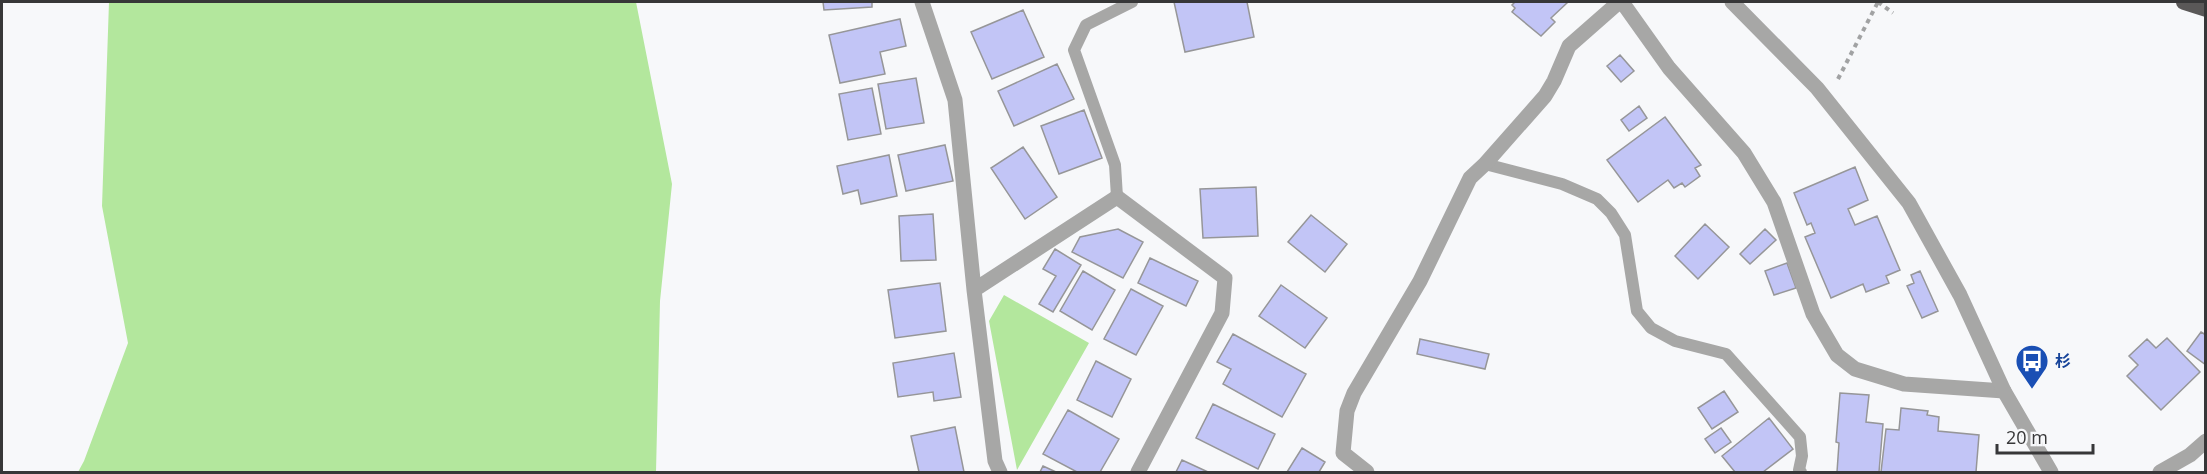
<svg xmlns="http://www.w3.org/2000/svg" width="2207" height="474" font-family="'Open Sans','Noto Sans JP',sans-serif">
<style>
.green{fill:#b3e79d}
.building{fill:#c2c5f6;stroke:#969698;stroke-width:1.5}
.lines{fill:none;stroke-linecap:round;stroke-linejoin:round}
.path{stroke:#a1a2a3;stroke-width:4;stroke-dasharray:4.5 4.5;stroke-linecap:butt}
.service{stroke:#a7a7a6;stroke-width:12}
.minor{stroke:#a7a7a6;stroke-width:15}
.tertiary{stroke:#a7a7a6;stroke-width:15}
.trunk{stroke:#5a5858;stroke-width:16}
.labels{text-anchor:middle;stroke-width:5;stroke-linejoin:round;paint-order:stroke}
.transit-label{font-size:16px;font-weight:bold;fill:#164399;stroke:#f7f8fa;text-anchor:start}
</style>
<rect width="100%" height="100%" fill="#f7f8fa"/>
<path class="green" d="M109,2H636L672,184L660,301L656,472H78L84,461L128,343L102,206Z
M1004,295L1089,343L1017,470L989,321Z"/>
<path class="building" d="M823,2H872V7L824,10Z
M1174,2H1247L1254,37L1185,52Z
M1515,2H1568L1551,18L1555,22L1541,36L1512,12L1515,8L1512,5Z
M1023,10L1044,57L992,79L971,32Z
M900,19L906,46L880,52L885,74L840,83L829,35Z
M1620,55L1634,71L1621,82L1607,66Z
M1057,64L1074,99L1014,126L998,91Z
M916,78L924,123L886,129L878,84Z
M872,88L881,134L848,140L839,94Z
M1639,106L1647,118L1629,131L1621,120Z
M1084,110L1102,158L1059,174L1041,126Z
M1665,117L1701,165L1695,168L1700,176L1685,187L1682,183L1674,188L1668,180L1638,202L1607,160Z
M945,145L953,181L906,191L898,155Z
M1023,147L1057,197L1025,219L991,168Z
M889,155L897,196L861,204L858,190L843,194L837,166Z
M1855,167L1868,200L1848,209L1855,225L1877,216L1900,270L1886,276L1889,283L1866,292L1863,284L1831,298L1805,237L1815,233L1811,223L1807,225L1794,193Z
M1256,187L1258,236L1203,238L1200,189Z
M933,214L936,260L901,261L899,216Z
M1311,215L1347,244L1325,272L1288,242Z
M1705,224L1729,247L1698,279L1675,256Z
M1118,229L1143,242L1123,278L1072,252L1080,237Z
M1765,229L1776,240L1750,264L1740,254Z
M1055,249L1081,265L1053,312L1039,304L1056,276L1043,269Z
M1150,258L1198,281L1186,306L1138,283Z
M1787,263L1796,288L1774,295L1765,271Z
M1083,271L1115,290L1092,330L1060,311Z
M1920,271L1938,311L1922,318L1907,286L1914,283L1911,275Z
M940,283L946,331L895,338L888,290Z
M1281,285L1327,318L1305,348L1259,316Z
M1131,289L1163,306L1136,355L1104,339Z
M2201,332L2206,335V365L2187,351Z
M1233,334L1306,374L1282,417L1223,384L1231,369L1217,362Z
M2167,338L2200,372L2161,410L2127,376L2138,365L2129,356L2147,339L2156,348Z
M1420,339L1489,354L1485,369L1417,354Z
M954,353L961,397L934,401L933,392L898,397L893,363Z
M1096,361L1131,379L1112,417L1077,400Z
M1724,391L1738,412L1712,429L1698,408Z
M1840,393L1869,395L1866,422L1883,424L1879,472H1837L1839,443L1836,442Z
M1213,404L1275,434L1258,469L1196,438Z
M1901,408L1928,411L1927,415L1939,417L1938,431L1979,435L1976,472H1881L1886,429L1899,430Z
M1068,410L1119,439L1100,472H1077L1043,454Z
M1769,418L1793,449L1763,472H1735L1722,456Z
M955,427L964,472H919L911,436Z
M1721,428L1731,442L1715,453L1705,439Z
M1302,448L1325,462L1319,472H1287Z
M1182,460L1208,472H1176Z
M1043,466L1056,472H1040Z"/>
<g class="lines">
<path class="path" d="M1878,2L1893,13
M1838,79L1878,2"/>
<path class="service" d="M1485,164L1562,184L1597,199L1611,213L1625,235L1637,311L1651,328L1675,341L1726,354L1800,437L1802,456L1799,470L1801,472
M1117,197L1115,165L1074,50L1086,25L1132,2"/>
<path class="minor" d="M922,2L955,100L974,290
M1622,2L1669,68L1744,153L1774,202L1813,314L1837,355L1855,369L1904,384L2004,391
M1000,472L995,461L974,290L1117,197L1225,278L1222,313L1138,472
M1367,472L1343,453L1347,411L1354,393L1420,281L1470,178L1485,164L1545,96L1554,81L1569,46L1619,2
M2160,472L2190,455L2206,441"/>
<path class="tertiary" d="M1732,2L1817,88L1909,203L1960,295L2004,391L2051,472"/>
<path class="trunk" d="M2184,2L2206,9"/>
</g>
<defs>
<g id="bus-pin" transform="scale(1.725)"><path d="M0 17L-7.5 6A9.5 9.5 0 1 1 7.5 6Z" fill="#1a4fb4" stroke="#f7f8fa"/><path d="M-5-6H5V4H4V6H2V4H-2V6H-4V4H-5ZM-3.5-4V0h7V-4ZM-3.5 1.2v1.5H-2V1.2ZM2 1.2v1.5H3.5V1.2Z" fill="#fff"/></g>
</defs>
<g fill-rule="evenodd">
<use href="#bus-pin" x="2032" y="361"/>
</g>
<g class="labels">
<g class="transit-label">
<text x="2055" y="367">杉</text>
</g>
</g>
<rect width="2207" height="474" fill="none" stroke="#373738" stroke-width="6"/>
<path d="M1997 444v9h96v-9" fill="none" stroke="#373738" stroke-width="3"/>
<text x="2006" y="444" font-size="18" fill="#373738" stroke="#f7f8fa" stroke-width="4.5" paint-order="stroke">20 m</text>
</svg>
